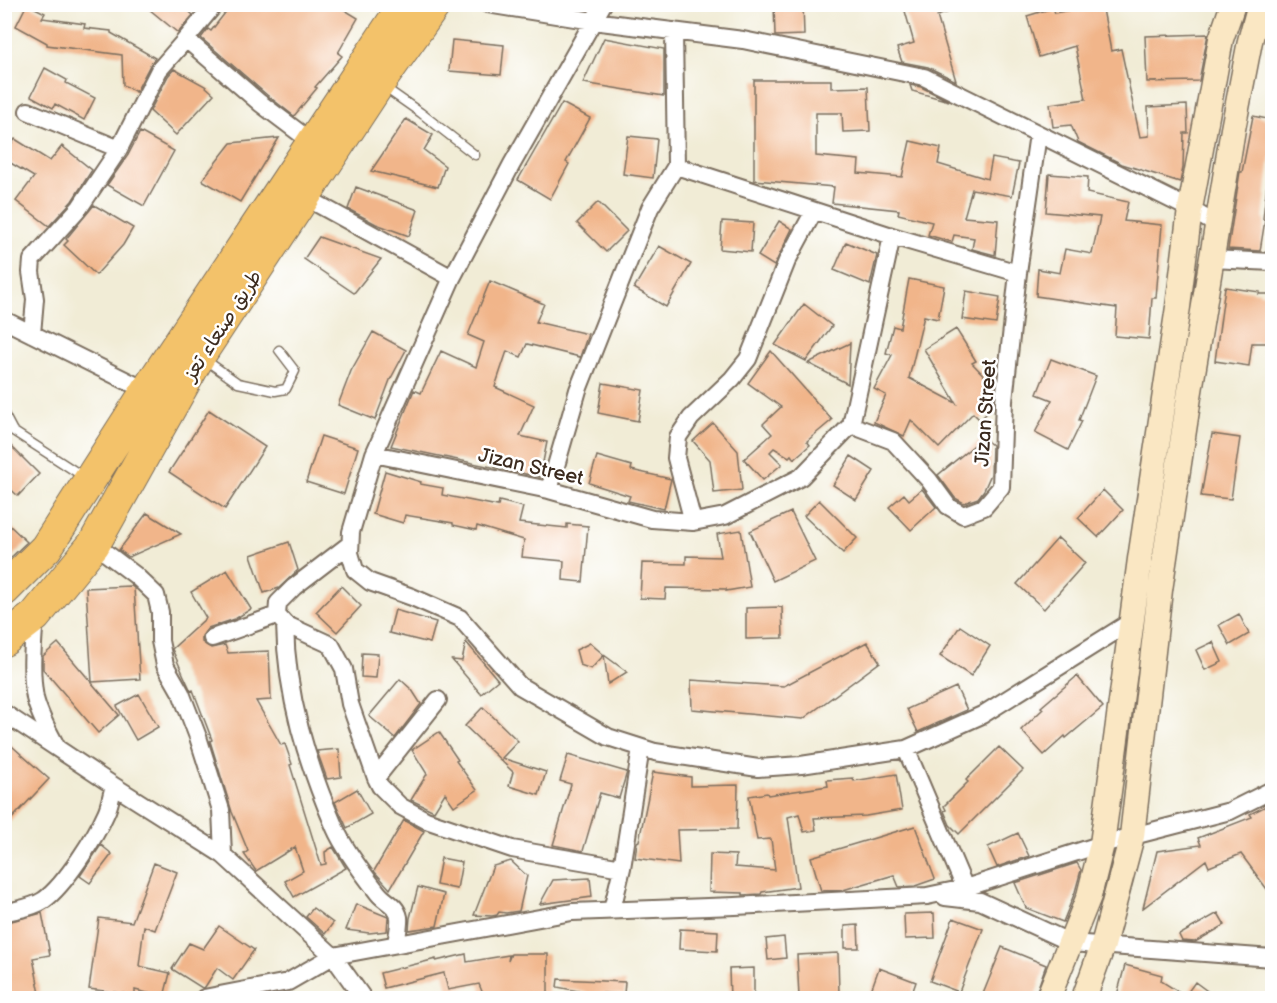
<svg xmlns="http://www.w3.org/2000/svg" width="1277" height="1003" font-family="'Balsamiq Sans','Playpen Sans Arabic',sans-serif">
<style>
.building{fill:#f1b58a}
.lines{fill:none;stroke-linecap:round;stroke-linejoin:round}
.lane-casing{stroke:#7b6e5e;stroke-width:11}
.street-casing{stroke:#7b6e5e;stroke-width:20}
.secondary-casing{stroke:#7b6e5e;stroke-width:27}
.highway-casing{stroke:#7b6e5e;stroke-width:34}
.lane{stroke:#fff;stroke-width:8}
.street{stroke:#fff;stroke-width:16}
.secondary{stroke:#fae7c3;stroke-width:24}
.highway{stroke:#f3c26a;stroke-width:32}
.labels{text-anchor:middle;stroke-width:5;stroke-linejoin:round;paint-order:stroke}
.street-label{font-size:20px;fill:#3b2a1e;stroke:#fff}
</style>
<rect width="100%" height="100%" fill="#fff"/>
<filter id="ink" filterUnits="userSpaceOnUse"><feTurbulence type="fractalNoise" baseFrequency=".0167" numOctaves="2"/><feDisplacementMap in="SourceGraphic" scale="12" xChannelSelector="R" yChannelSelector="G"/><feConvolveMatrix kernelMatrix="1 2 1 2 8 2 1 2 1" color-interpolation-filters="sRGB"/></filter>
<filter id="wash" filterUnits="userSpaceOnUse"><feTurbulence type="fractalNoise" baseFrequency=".008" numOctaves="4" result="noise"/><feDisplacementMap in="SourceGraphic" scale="24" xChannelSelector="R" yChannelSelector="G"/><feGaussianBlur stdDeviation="1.35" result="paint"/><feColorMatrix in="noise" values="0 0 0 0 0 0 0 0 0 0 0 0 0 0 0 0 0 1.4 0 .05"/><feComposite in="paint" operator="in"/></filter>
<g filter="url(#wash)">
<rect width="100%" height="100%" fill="#f1ecd6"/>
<g id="blocks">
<path class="building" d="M27,4L45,13L42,18L85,24L84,28L111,31V33L155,58L150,65L136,92L123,85L122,55L47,45V43L16,26Z
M143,4H181L193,15L178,33Z
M232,4H335L358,18L338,53L342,56L315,87L317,88L294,116L267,95L201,38L208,29L211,31Z
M774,4H803L804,35L775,36Z
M903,4H963L964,7L937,16L956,81L928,67L902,62L897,48L914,43Z
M1102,4L1111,51L1121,49L1140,137L1149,136L1148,107L1187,105L1188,133H1184L1183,168L1180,182L1122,164L1078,142L1071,125L1053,127L1050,104L1086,99L1075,46L1039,57L1027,16L1053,8L1055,13Z
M1208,34L1199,81L1147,82L1145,36Z
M604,38L664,49V96L583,83Z
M452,40L504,45L501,75L449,71Z
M45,68L67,80L66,83L95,98L84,120L55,104L53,108L31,96Z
M174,69L205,86L214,94L176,135L150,111L168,76Z
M754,80H831V88L868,87L870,131L843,132L842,113H816V156L859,160L858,173L902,177L910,141L941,148L938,164L988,179L992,158L1019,163L1012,196L972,189L964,217L998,220L995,255L972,249L974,238L954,235L952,242L928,235L932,222L898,214L899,210L832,203L834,187L754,180Z
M910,85L921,87L949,101L912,91Z
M562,103L590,118L566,162L569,164L550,199L518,180Z
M1253,116L1272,120V157H1270L1263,219L1265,220L1260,251L1228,249L1240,172H1242Z
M406,119L433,135L424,150L445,166L438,187L371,171Z
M140,132L174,151L144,206L107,185L128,155Z
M628,136L657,139L653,178L623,174Z
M279,138L240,202L202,180L231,143Z
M15,139L50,161L62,146L92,170L72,201L49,226L16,201L34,177L4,159V155Z
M1049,174L1088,177L1087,193L1128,202L1124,221L1162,225L1156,298H1152L1149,339L1115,336L1117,308L1036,296L1038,269L1060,273L1065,249L1092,254L1100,217L1046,212Z
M356,187L418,210L409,236L376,224L348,209Z
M598,202L627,231L606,252L577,223Z
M94,205L133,228L123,245L96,275L64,245L68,241L66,239Z
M722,221L753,223L751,252L720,249Z
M779,221L792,229L774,266L758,256Z
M319,237L381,259L354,293L304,259Z
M846,242L877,255L870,285L834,270Z
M659,246L691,264L666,307L634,288Z
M909,279L944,286L938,319L924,316L909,378L956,403L924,349L956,329L976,361L972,363L995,387L993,407L980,420L973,413L939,448L911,420L904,436L874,422L886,395L874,389L892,355L886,353L893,326L900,328Z
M490,281L544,304L536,322L588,334L580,357L527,344L521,357L507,351L495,387L534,405L520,436L547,442L540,477L391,446L414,390L421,393L441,351L476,367L484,342L468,335Z
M1225,287L1260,292L1259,294H1272V343H1252L1249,366L1215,361Z
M966,291L1000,297L996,324L962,319Z
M804,304L832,326L806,361L775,345Z
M373,332L406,350L390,380L375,420L338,405L351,371Z
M850,343L848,384L808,363Z
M771,351L832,420L807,441L810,445L794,459L791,455L789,457L774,448L770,452L782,464L763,480L744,459L772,434L763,424L781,407L748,383Z
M1051,359L1096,376L1079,420L1082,421L1068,450L1035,433L1052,400L1037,394Z
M603,383L643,390L638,421L598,413Z
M209,410L265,447L225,509L169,472Z
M713,423L738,451L742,490L714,493L710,460L693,441Z
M1212,434L1240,438L1231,499L1201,496Z
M321,436L358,448L344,494L306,482Z
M983,438L992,445L991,474L984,490L978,498L964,503L955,498L938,475Z
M4,439L39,474L18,496L4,483Z
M597,456L632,466L631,470L671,479L664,509L628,501L630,496L589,483Z
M851,456L874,471L856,500L833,485Z
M385,471L421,482L420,484L443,488L442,495L498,506L499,501L523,507L519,523L567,528V524L588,526L583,582L563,580L564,561L522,557L524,540L477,526L476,530L453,525V523L405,515L403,523L373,514Z
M922,489L936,507L911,530L889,507L904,494L909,500Z
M1103,490L1123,510L1098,537L1078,518Z
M819,500L857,538L843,553L804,516Z
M791,512L815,561L773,581L750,531Z
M147,513L181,534L129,557L119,550Z
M4,520L27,542L4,564Z
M741,530L750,587L726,591V589L666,588L665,599L640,598L642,563L686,564V556L721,557L717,534Z
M1058,538L1085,563L1044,609L1017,584Z
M289,542L298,570L279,588L264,593L251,555Z
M227,570L251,609L235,619L208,628L202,636V642L211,648L225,645L228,653L269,651L271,700L256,701L281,745L285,744L292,764L290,765L321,865L326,864L325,852L333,847L346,868L294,897L285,881L303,871L295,847L256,871L244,854L248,851L232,812L210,741L212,740L193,690L191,691L184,676L172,649L206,618L191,592Z
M131,586L134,588L140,679L92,682L86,588Z
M341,586L361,606L337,632L316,612Z
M782,607L783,638L746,639V608Z
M395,610L436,622L430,643L389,633Z
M1239,614L1249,634L1230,645L1219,625Z
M960,626L990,646L971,676L940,656Z
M466,642L498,680L481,694L452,660L462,661Z
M867,642L880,662L803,719L692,709L691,680L784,686Z
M1213,642L1222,662L1205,670L1196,650Z
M58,643L119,715L98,733L43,669V656Z
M590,643L604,655L627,672L608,684L604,655L591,669L580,665L576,650Z
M362,653L378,654L376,678L361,677Z
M1077,676L1103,707L1066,738L1065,736L1044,755L1021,730L1043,709L1041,707Z
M400,679L412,690L421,704L395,738L369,716Z
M956,687L967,710L918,732L907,709Z
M139,694L158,727L136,740L117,706Z
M483,707L518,741L502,758L546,772L539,795L509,786L513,772L465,726Z
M439,732L458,760L456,761L477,790L454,806L445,793L434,811L411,800L427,774L412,750Z
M4,739L49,779L4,827Z
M999,747L1023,770L959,834L950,825L944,811L946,810L944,806L968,782L966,780Z
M339,749L341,777L327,779L317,751Z
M568,755L627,772L619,798L600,793L583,851L553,845L571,784L560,781Z
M653,772L691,777V786L738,785L737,829L677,830L679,864L635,858L637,842L639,841Z
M896,774L902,810L866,816L814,818L816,830L804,832L799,814L788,817L798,887L762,892L761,894L743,895V893L709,892L710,854L736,855L735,867L775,870L771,839L757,840L749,796L767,793L768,795L828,786L827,780L853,778L854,781Z
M357,789L371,814L347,828L335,802Z
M1272,803V896L1241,854L1209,867L1206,860L1143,908L1157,851L1201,845L1198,838L1252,817L1250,814Z
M404,820L424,831L390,889L374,871Z
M915,826L935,879L915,886L899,887L894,875L843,890L821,891L811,857Z
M1018,833L1029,856L997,867L988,847Z
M101,845L112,854L90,883L80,876Z
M441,858L462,862L457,889L436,885Z
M511,861L527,876L519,911L506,913L499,912L497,915L492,916L474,915L493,866Z
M154,863L177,872L155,930L144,926L139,966L170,973L164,997L135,990V995L89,989L99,918L132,922Z
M1077,863L1081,870L1075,892L1063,922L1026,908L1015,883Z
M590,878L592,897L540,904L553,880Z
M418,887L444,894L437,926L409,930L410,918Z
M356,904L388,917L387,931L369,933L346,930Z
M313,908L333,923L325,934L306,917Z
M42,913L50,955L33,958L41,999H4V923Z
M934,913L935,938L905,939L904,914Z
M1218,913L1225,925L1195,942L1182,941L1179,935Z
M953,918L983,929L959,992L930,981Z
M858,925L859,948H845V926Z
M219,926L254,950L233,980L217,968L205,987L202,988L172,969L189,943L203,949Z
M680,929L718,931L717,951L679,949Z
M784,937L786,958L768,960L766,939Z
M1002,947L1046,965L1034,999H981Z
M838,953L839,995L799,997L797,955Z
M466,954L467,962L509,955L508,961L511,954H548V999H485L479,984L448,990L444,973L384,988L380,973L436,959V961Z
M1125,965L1162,975L1161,981L1185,996L1195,982L1218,999H1116Z
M754,968V999H730L729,969Z
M879,968L916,982L910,999H877L869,996Z
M558,979L625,982L624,994L588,993L557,987Z"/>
</g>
</g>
<g filter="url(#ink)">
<use href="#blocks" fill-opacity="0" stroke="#7b6e5e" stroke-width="1.5"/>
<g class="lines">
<g class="lane-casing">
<path id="lane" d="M384,87L421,113L475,155
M204,359L238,383L275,391L286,389L295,371L279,350
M4,414L13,431L84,477"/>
</g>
<g class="street-casing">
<path id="street" d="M487,4L593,21L743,40L924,77L1190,209L1217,225
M603,4L512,164L452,278L374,454L351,532L350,553L355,570L370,582L412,597L460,618L520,686L608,737L655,752L758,768L801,765L906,749L982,715L1132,621
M674,31L676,166L892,236L1018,273
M186,39L215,4
M28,111L119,149
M305,197L452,278
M1212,259L1272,262
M4,320L147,391
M32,334L35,299L31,272L32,260L80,207L119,149L159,70L186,39L260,103L313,143
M851,425L892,236
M374,454L549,490L652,519L693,522L725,516L801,477L851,425L893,441L929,480L948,506L963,515L984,507L1001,487L1004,401L1018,273L1038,134
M549,490L578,390L650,208L676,166
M693,522L676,458L678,437L691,418L732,379L748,359L787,261L814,211
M94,544L135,575L156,595L160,612V641L165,665L181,693L198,737L221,810L223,855
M350,544L294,587L278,603L277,615L285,624C286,696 307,763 335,828C344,849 364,875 378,893C385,902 396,904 399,917C400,925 397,936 396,944
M35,616C33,643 30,671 35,698C39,715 48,730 56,746
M285,624L331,645L344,669L350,704L376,778L380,786L400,806L426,820L512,849L622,868
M212,638L277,615
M4,713L114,786L223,855L333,956L363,998
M906,749L965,888
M376,778L438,700
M945,897L980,901L1071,943L1272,958
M612,910L622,868L641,748
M4,913C18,909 32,908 44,900C65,885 96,836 106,813C110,805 111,795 114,786
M204,998L288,982L333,956L572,912L735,906L927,896L965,888L1102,844L1230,811L1272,790"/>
</g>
<g class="secondary-casing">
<path id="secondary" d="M1048,998L1089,896L1102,844L1140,559L1178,307L1190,209L1221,39L1233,4
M1084,998L1103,945L1132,836L1160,590L1189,397L1233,129L1250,41L1260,4"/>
</g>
<g class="highway-casing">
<path id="highway" d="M4,590L46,548L147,391L405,4
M4,640L35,616L94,544L199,356L379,83L435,4"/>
</g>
<use href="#lane" class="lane"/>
<use href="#street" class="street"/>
<use href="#secondary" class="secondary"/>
<use href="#highway" class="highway"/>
</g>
</g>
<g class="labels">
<g class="street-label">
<text transform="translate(222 325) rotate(-57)" y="7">طريق صنعاء تعز</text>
<text transform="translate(985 413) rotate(-86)" y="7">Jizan Street</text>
<text transform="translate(531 466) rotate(13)" y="7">Jizan Street</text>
</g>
</g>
<rect width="1277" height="1003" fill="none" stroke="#fff" stroke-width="24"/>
</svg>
